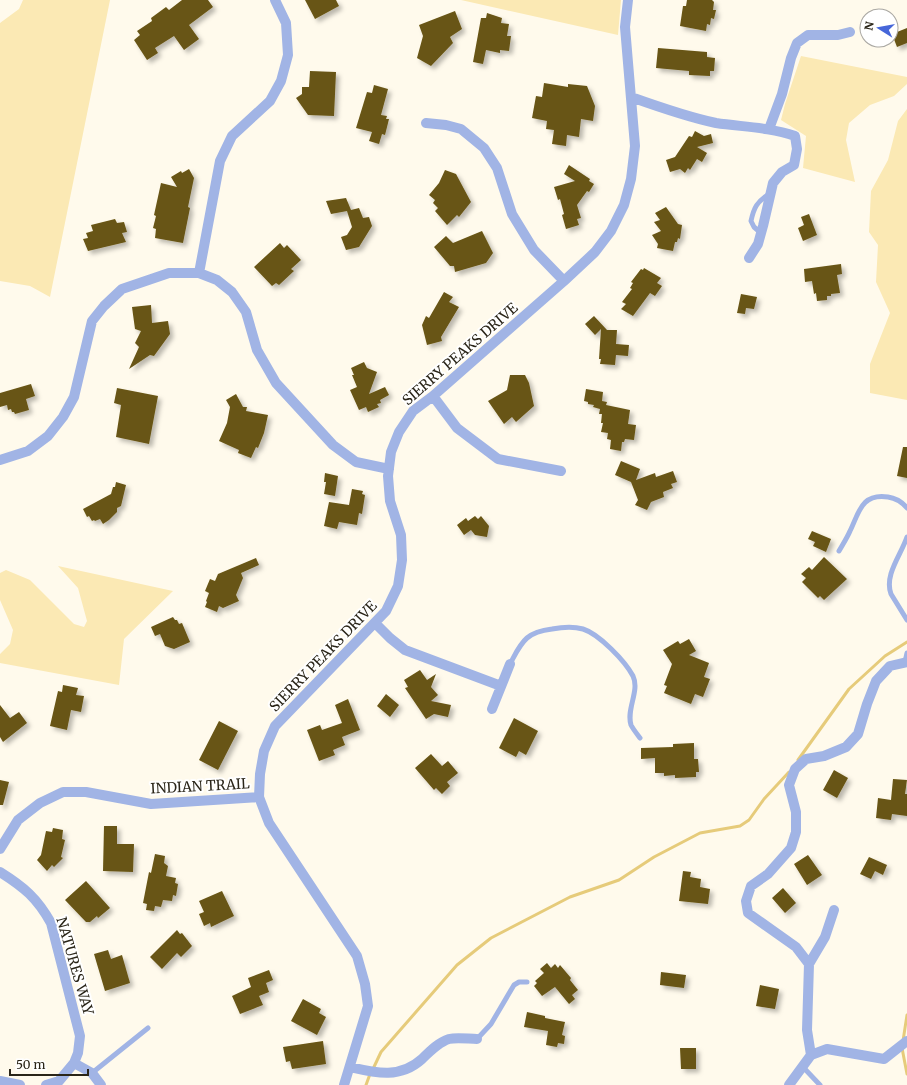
<svg xmlns="http://www.w3.org/2000/svg" width="907" height="1085" font-family="Merriweather,serif">
<style>
.green{fill:#fbe9b4}
.lines{fill:none;stroke-linecap:round;stroke-linejoin:round}
.stream{stroke:#e6cb7a;stroke-width:3}
.building{fill:#685514;filter:url(#shadow)}
.lane{stroke:#a1b4e5;stroke-width:5}
.street{stroke:#a1b4e5;stroke-width:10}
.labels{text-anchor:middle;stroke-width:4;stroke-linejoin:round;paint-order:stroke}
.street-label{font-size:14px;fill:#2a2518;stroke:#fff}
</style>
<defs>
<filter id="shadow"><feDropShadow dx="3.5" dy="3.5" stdDeviation="2" flood-color="#0004"/></filter>
</defs>
<rect width="100%" height="100%" fill="#fffaec"/>
<path class="green" d="M23,0H110L50,297L30,286L0,281V23L19,9Z
M461,0H621L618,35Z
M801,56L907,77V84L894,96L870,105L849,123L846,140L855,182L803,168L806,136L781,120L785,104Z
M907,109V400L870,393V364L890,313L876,282L878,245L869,232L871,191L888,160L898,121Z
M58,566L173,591L124,639L119,685L0,663V654L10,644L13,630L0,600V573L6,570L30,580L74,624L84,627L87,621L78,588Z"/>
<g class="lines">
<path class="stream" d="M798,760L849,689L885,656L907,642
M903,1041L907,1015
M902,1048L907,1074
M373,1069L381,1052L457,965L491,938L570,897L619,880L654,857L700,833L740,826L749,820L764,799L789,772
M366,1085L370,1074"/>
</g>
<path class="building" d="M182,0H208L213,7L189,25L199,39L184,50L174,36L155,48L158,53L147,60L134,40L140,35L137,31L152,21L151,18L166,7L169,10Z
M305,0H336L339,6L315,19Z
M687,0H712L714,2L713,10H716L714,19L711,18L710,25L707,24L706,31L680,26L683,6H686Z
M455,11L462,29L450,37L453,43L431,66L417,58L423,36L419,25Z
M487,13L502,18L501,23L509,24L507,36H511L509,51L500,50V53L486,50L483,64L473,62L481,18H486Z
M907,28V43L897,47L892,34Z
M658,48L707,52V57L715,58L714,71H710V76L689,75V71L656,68Z
M310,71L336,72L334,116L308,115L296,98L302,94V87H309Z
M544,83L568,87V84L587,86L595,106L593,121L581,119L579,137L567,135L566,146L552,144L554,130L546,129L547,121L532,118L536,96L542,97Z
M374,85L388,89L381,115L387,116L386,119H389L385,135L382,134L379,144L369,141L372,132L356,128L367,92L372,93Z
M695,131L704,136L711,134L713,143L697,147L707,153L702,162L697,159L690,170L688,168L685,173L680,169L670,172L666,160L675,157L689,136L692,137Z
M569,165L590,179L589,181L594,184L589,192L587,191L577,205L581,218L577,219L579,225L566,229L562,215L564,214L560,199L558,200L554,187L575,181L564,174Z
M189,169L194,178L188,207L190,208L183,243L155,238L156,229L153,228L156,216L154,215L161,183L177,187L171,177L181,171L182,173Z
M445,170L456,174L471,202L459,217L457,215L447,225L435,211L438,208L433,203L435,200L429,195L439,183Z
M346,198L351,210L359,208L363,218L369,217L372,226L359,247L346,250L341,237L347,235L352,227L347,211L331,214L326,201Z
M666,207L678,224L682,225L680,239L678,238L677,242H675L673,251L657,248L658,244L652,235L661,231L654,222L660,220L655,213Z
M809,214L817,235L803,241L798,228L804,225L801,217Z
M115,219L117,223L124,222L127,232L122,233L126,242L88,251L83,239L88,238L86,233L93,231L91,225Z
M482,231L493,253L486,263L455,272L454,266H450L434,247L446,236L453,243Z
M280,243L284,248L287,245L301,260L291,269L294,271L279,285L276,283L272,286L254,267Z
M841,264L842,274L837,275L840,293L831,294V296H827V300L817,301L816,293L814,294L812,281L805,282L804,269Z
M644,268L661,278L657,283L662,286L655,296L650,293L633,316L621,309L626,304L622,302L632,289L630,288L633,283L631,282L641,269L643,270Z
M444,292L453,297L449,302L459,307L441,337L442,341L427,345L422,325L426,316L429,318Z
M741,294L757,297L754,309L746,308L745,314L737,313Z
M151,305L152,323L168,321L170,334L154,356L150,355L129,369L139,347L135,343L141,331L135,329L132,307Z
M594,316L607,330H617L616,344L629,345L628,356L616,355L615,365L600,364L601,359H599L601,329L595,335L585,324Z
M364,362L367,368L377,372L369,394L385,387L389,395L380,400L381,403L377,404L379,407L368,412L366,407L359,410L350,390L357,387L352,375H354L351,368Z
M510,375H525L529,383L534,406L516,422L512,417L504,424L488,401L507,390Z
M31,384L35,396L26,399L29,410L15,414L14,412H12L11,409L8,410L7,405L0,407V393Z
M117,388L158,396L149,444L116,437L121,405L114,403Z
M586,389L603,392L602,401L607,402L606,405L630,410L628,424L636,425L634,440L625,439L624,442H622L621,451L610,449L611,440L607,439L608,433L601,432L603,423H601L602,414H599L600,409L593,407L594,405L588,404V402L584,401Z
M236,394L243,407H247L246,411L268,415L264,433L258,448L256,447L251,458L238,453L239,450L219,441L227,423L230,407L226,400Z
M903,447H907V478L897,476Z
M621,461L640,469L636,480L655,473L656,477L673,471L677,482L671,484L673,488L663,492L664,497L651,502L647,510L635,505L638,500L631,482L615,475Z
M325,473L338,476L335,496L324,494L326,482H324Z
M116,482L126,485L121,506L117,508V512L109,520L103,524L100,519L95,521L94,520L92,521L89,516L87,517L83,509L111,494L113,487H115Z
M352,489L363,491L362,494L365,495L362,514L359,513L357,525L339,522L337,529L324,526L329,502L349,505Z
M475,516L478,519L481,516L489,526L487,537L475,535L471,530L464,535L457,525L466,518L468,521Z
M812,531L831,539L826,552L813,546L815,542L808,539Z
M824,557L847,579L824,600L820,596L818,598L802,582L806,578L801,574L809,567L812,570Z
M256,558L259,565L241,573L243,578L236,595L239,601L223,608L219,606L217,612L205,607L207,602L206,601L209,593L205,591L210,579L215,581L218,574Z
M173,617L175,620H177L179,624L182,623L190,642L174,649L165,646L160,634L155,636L151,627Z
M689,639L696,651L689,655L709,663L704,677L710,679L703,697L695,694L691,704L664,693L667,686L664,685L672,664L663,650L678,641L680,644Z
M420,670L427,680L436,674L431,687L438,695L431,701L451,705L448,717L434,714L426,719L405,688L408,687L404,680Z
M63,685L78,688L76,695L84,696L81,712L71,710L67,730L50,726L58,691L62,692Z
M386,694L399,705L390,717L377,706Z
M348,699L360,730L342,737L345,745L333,750L335,755L319,761L307,730L320,725L322,730L342,723L335,705Z
M0,705L10,718L19,712L27,723L3,742L0,737Z
M514,718L538,731L526,755L519,751L516,757L499,748Z
M219,721L238,731L218,770L199,760Z
M694,743V759H698L699,772H696V777L675,778V775L664,776V773H655V758L641,759V748L673,747V744Z
M431,754L442,766L448,761L458,773L447,782L450,786L442,794L436,788L434,790L415,768Z
M834,770L848,778L837,798L823,790Z
M893,779L907,780L905,794H907V816L892,814L891,820L876,818L878,798L891,800Z
M0,780L9,782L3,805H0Z
M104,826H117V844H134L133,872L103,871Z
M53,828L63,830L62,839L65,840L61,857L63,858L54,867L52,865L47,871L37,860L41,855L46,831L52,832Z
M155,854L165,856L164,863L168,866L166,876L176,878L175,883L178,884L176,896L173,895L172,901L163,900L161,907L155,906L154,911L146,910L147,904L143,903L149,872L151,873Z
M808,855L822,875L807,885L794,864Z
M869,857L887,865L883,875L875,871L871,879L860,874Z
M683,871L691,872L690,877L701,879L700,887L710,889L708,904L679,901Z
M86,881L110,908L98,918L97,916L90,922H86L65,900Z
M783,888L796,903L785,913L772,898Z
M222,891L234,916L211,927L210,923L204,926L199,914L204,912L199,901Z
M177,930L180,934L182,933L192,946L181,957L177,953L162,969L150,957Z
M108,950L111,959L122,955L130,983L105,991L94,954Z
M547,963L551,968L555,964L558,968L560,965L571,978L570,980L578,990L572,995L575,999L569,1004L555,987L542,996L534,986L537,983L535,981L544,973L540,969Z
M269,970L273,980L266,983L269,992L259,996L263,1005L240,1014L232,996L251,987L248,978Z
M661,972L686,975L684,988L660,985Z
M760,985L779,989L775,1009L756,1006Z
M303,999L321,1009L319,1013L326,1017L317,1035L291,1021Z
M527,1012L545,1016V1018L565,1022L562,1035L565,1036L564,1044L558,1043L557,1047L546,1045L548,1031L524,1027Z
M323,1041L326,1064L292,1069L290,1061L286,1062L283,1047Z
M680,1048H696V1069H681Z"/>
<g class="lines">
<path class="lane" d="M761,233L754,227L751,221C754,207 757,202 769,194
M907,537C901,555 884,575 891,594L907,620
M839,551C843,544 847,538 850,531C859,513 861,493 888,497C895,498 902,502 907,508
M905,662L907,653
M510,664C515,655 519,645 527,638C534,632 544,630 552,629C562,627 573,626 583,629C599,634 625,661 633,676C640,691 626,709 631,725C633,729 637,734 640,738
M477,1039L491,1024L514,985L519,982H527
M802,1066L820,1085
M92,1073L148,1028"/>
<path class="street" d="M631,97C659,107 687,117 716,123C743,127 769,127 795,136L797,149L794,165L782,172L773,183L763,226L758,244L749,258
M426,123L446,125L461,129L484,148L497,168L512,214L534,250L564,281
M769,129L782,94L791,58L797,43L808,35H838L850,32
M199,273L220,161L232,136L270,101L281,81L288,55L286,23L275,0
M433,396L457,428L498,459L561,471
M0,460L28,451L48,436L63,417L74,397L92,321L104,306L122,289L169,273H199L217,280L232,292L246,312L257,350L276,383L333,445L356,462L389,469
M375,623L390,638L405,650L501,686
M492,709L510,664
M0,849L18,820L40,803L63,792H86L151,804L259,797
M0,872C24,887 37,898 51,923L80,1036L78,1053L74,1063L59,1081L46,1085
M809,964L796,947L748,913L746,901L751,886L768,874L791,848L796,832V812L789,785L795,769L806,759L824,756L846,747L858,734L867,704L876,681L890,666L907,662
M811,1055L807,1030L809,964L825,937L834,910
M74,1063L92,1073L101,1085
M350,1067C376,1073 400,1079 422,1059C430,1051 439,1042 449,1039C457,1037 469,1039 477,1039
M0,1081L20,1085
M344,1085L368,1006L365,984L357,956L269,823L259,797L260,774L264,751L275,726L386,611L398,586L402,560L401,535L390,501L388,476L391,452L399,432L413,411L433,396L564,281L595,252L611,231L624,205L631,179L635,146L625,27L628,0
M789,1085L811,1055L827,1049L884,1059L907,1041"/>
</g>
<g class="labels">
<g class="street-label">
<text transform="translate(460 354) rotate(-41)" y="5">SIERRY PEAKS DRIVE</text>
<text transform="translate(323 656) rotate(-46)" y="5">SIERRY PEAKS DRIVE</text>
<text transform="translate(200 786) rotate(-3)" y="5">INDIAN TRAIL</text>
<text transform="translate(75 966) rotate(74)" y="5">NATURES WAY</text>
</g>
</g>
<g transform="translate(879 28) rotate(281)"><circle r="19" fill="#ffffff" stroke="#aaa8a3"/>
<path d="M0-3L7 15L0 10L-7 15Z" fill="#4666d9"/>
<text y="-6" font-size="11" font-weight="bold" text-anchor="middle" fill="#2a2518">N</text>
</g>
<path d="M10 1069v6h78v-6" fill="none" stroke="#2a2518" stroke-width="2"/>
<text x="16" y="1069" font-size="12" fill="#2a2518" stroke="#ffffff" stroke-width="3" paint-order="stroke">50 m</text>
</svg>
